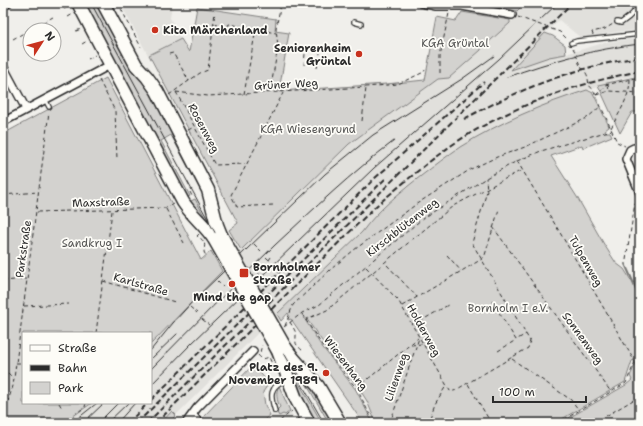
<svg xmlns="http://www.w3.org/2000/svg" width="643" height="426" font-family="'Shantell Sans',sans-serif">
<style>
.built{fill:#e1e0dc}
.green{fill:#d3d2cf;stroke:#7f7e7d}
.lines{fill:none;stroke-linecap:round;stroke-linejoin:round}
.stream{stroke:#777775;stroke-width:2}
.lane-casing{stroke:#2b2b2b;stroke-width:6}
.street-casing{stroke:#2b2b2b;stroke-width:10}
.primary-casing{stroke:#2b2b2b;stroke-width:15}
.path{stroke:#2b2b2b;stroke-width:1;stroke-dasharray:4 3;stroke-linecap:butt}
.lane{stroke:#fdfcf7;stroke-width:3.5}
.street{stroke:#fdfcf7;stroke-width:7}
.primary{stroke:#fdfcf7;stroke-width:12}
.tram{stroke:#2b2b2b;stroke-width:1}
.rail{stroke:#2b2b2b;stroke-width:2;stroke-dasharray:6 3;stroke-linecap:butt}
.primary-bridge-casing{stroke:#2b2b2b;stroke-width:15;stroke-linecap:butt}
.primary-bridge{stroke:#fdfcf7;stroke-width:12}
.poi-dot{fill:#c8321e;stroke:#fdfcf7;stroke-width:1.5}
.labels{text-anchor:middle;stroke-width:3.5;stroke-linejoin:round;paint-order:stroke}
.poi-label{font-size:11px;font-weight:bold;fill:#2b2b2b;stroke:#fdfcf7;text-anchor:start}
.park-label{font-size:11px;fill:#555554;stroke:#fdfcf7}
.street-label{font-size:11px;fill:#2b2b2b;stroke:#fdfcf7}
</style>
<rect width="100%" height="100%" fill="#f0efeb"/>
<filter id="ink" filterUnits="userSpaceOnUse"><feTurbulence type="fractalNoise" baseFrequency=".025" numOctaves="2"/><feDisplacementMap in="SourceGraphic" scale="8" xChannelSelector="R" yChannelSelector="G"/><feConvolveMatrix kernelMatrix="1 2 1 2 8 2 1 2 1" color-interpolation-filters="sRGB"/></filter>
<g filter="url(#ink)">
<path class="built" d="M120,3H170L172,4L170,18L181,39L148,55Z
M525,3H640V30L618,32L581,38L559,20L545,33L550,42L537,56L566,54L607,42L640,38V75L612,80V83L588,90L595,102L362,232L257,334L176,415L172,411L161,423H63L92,403H151V344L241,250L349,144L438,79L449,78L510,23L521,7Z
M276,411L285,415L290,411L297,423H260Z"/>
<path class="green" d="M82,3H98L148,83L205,189L201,191L171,135L161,141L190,196L184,199Z
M475,3H525L517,11Z
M197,7L276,19L275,31L289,33L279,91L386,84L425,80L437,17L456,21L462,12L510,20V23L481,49V50L449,78L438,79L349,144L241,250L229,230L238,223L149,55L181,39L189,52Z
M545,33L553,36L565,45L566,54L549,57L511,70Z
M640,76V112H632L620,133L598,85Z
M106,78L201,260L211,251L222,271L151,344V333H23V403H92L63,423H3V134Z
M587,90L593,93L608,124L609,127L605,130L606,132H610L612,136L583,148L582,145L551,156L577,197L605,246L616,263L624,269L632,282L640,301V356L632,361L625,382L555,423H376L367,401L358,387L329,351L306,318H304L320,344L356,390L373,423H363L291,319L288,320L289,315L288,313L281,321L277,314L362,232C377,211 400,192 421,176C434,166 447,156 460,147C500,122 543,104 587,90Z
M195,199L207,221L187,203Z
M640,359V423H560L626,385L632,380L630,376L636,363Z
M291,362L311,382L336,423H329L304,380Z
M288,364L322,423H314L303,403Z
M253,365L269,383L263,392L265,405L270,415L260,423H207L203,417Z
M279,386L290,411L285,415L283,414L279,416L276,411L280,407C277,401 275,392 279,386Z
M172,411L176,415L168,423H161Z"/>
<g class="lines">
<path class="stream" d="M625,264L640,297"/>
<g class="lane-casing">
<path id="lane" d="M354,22L361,24
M617,22L621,23L629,17L636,10L631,3
M571,43L577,41L640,34
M45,99L49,107
M275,411C270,396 269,386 286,380"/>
</g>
<g class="street-casing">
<path id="street" d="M421,3L436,6H462L512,15
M3,5L8,3
M3,66L26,109
M3,122L110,65
M640,149L634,148L630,150L626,159L640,193
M193,415L199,423
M186,423L197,408L253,351"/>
</g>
<g class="primary-casing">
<path id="primary" d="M78,3L183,202C192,216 205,225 214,239
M103,3L136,65L147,77L157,91L208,190L217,225L221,235
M285,347L294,359L318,386L340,423
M278,351L296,399L309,423"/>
</g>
<path class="path" d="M118,3L141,47
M64,9L69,6
M68,17L73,14
M518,17L560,32L568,40
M214,24L227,27L229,24L276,33
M76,31L81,29
M593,35L592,32L605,29L613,24
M13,39L53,17
M82,44L87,41
M573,48C576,53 578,60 580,66C582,69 585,70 586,73C590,79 586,85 593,89L617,142L625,146
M169,54L173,53L189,81
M88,59L95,55
M304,65L305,54L309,51
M317,68L320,53
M440,73V56L449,13
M99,80L115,111L117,159
M608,85L609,91
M176,92L208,96L366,87L398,84L424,72L425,70
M176,92L215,165L245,164
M270,92L278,47L276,28L281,4
M244,94L256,29
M169,95L200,73L208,70L215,12
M596,95L604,88L605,85L636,78H640
M596,95L609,91L640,93
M362,121L366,88
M611,128C619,113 630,97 630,79
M188,130L194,127
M517,161L559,231L635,362
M190,192L193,198
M3,195L38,192
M273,205L237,207L231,195L283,93
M166,209L184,243
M37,212L166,208L173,204
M493,227L611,392
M199,234L197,236C206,242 205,242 204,252L206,256
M254,244L261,251
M447,255L461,271
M266,257L269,260
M271,257L269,260L272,263
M626,260L635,203L640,201
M387,265L417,297
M366,267L398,300L450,391H454L528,348L530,341L472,243L487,191L486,178
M254,268L260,275
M3,281L26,279
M103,281L175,302
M217,281L223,287
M229,292L236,299
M492,301L516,340L526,334
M24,306L69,304
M402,306L482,259L485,255L499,209
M190,307L197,313
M302,314L322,345L357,389L374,423
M202,319L209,325
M306,321L307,319L327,310L453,206L522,170
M290,322C292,326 296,331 296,335C296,344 294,343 302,350L300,352
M414,325L448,305
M285,326L293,305L330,270L354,250L418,203L471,169L497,157L525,147L587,118L601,106
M284,327L302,313L319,305L422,219L486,178L517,161L541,151L612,130
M96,333L112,211
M411,345L422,344
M498,351L516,340
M260,352L262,345
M258,355C262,360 264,359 269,357L273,366
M512,359L571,400L579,410
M16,363H23
M3,368L14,379
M468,384L491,423
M357,388L418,338
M59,403L62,408
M3,416L13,386L49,112
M280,421L292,411
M62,423L85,407L86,403
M390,423L419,338
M428,423L435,404L446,386
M558,423L626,383L635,362L640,358
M594,423L640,396"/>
<use href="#lane" class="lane"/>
<use href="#street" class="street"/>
<use href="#primary" class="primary"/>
<path class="tram" d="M91,3L213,229L324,423
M507,77C551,61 594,49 640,44
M151,350L173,323L194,300L325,174L373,135L462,79L494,56
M151,359L177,334
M151,369C192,327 233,286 275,245C314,209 351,173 394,141
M151,385L191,344L374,168L499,59L558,3
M72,423L97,403
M83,423L104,403
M98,423L118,403
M107,423L128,403
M117,423L135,403"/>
<path class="rail" d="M464,119C522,88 575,67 640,57
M151,400L374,179L484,82
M128,423L148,403
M137,423L385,179
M147,423L572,3
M156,423L376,206C401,185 425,164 452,145C508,107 574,84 640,71"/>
<g class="primary-bridge-casing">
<path id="primary-bridge" d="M221,235L285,347
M214,239L278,351"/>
</g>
<use href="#primary-bridge" class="primary-bridge"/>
</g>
</g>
<g class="poi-dot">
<circle cx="155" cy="30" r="4"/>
<circle cx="359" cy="54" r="4"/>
<rect x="239" y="268" width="10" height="10" rx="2"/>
<circle cx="232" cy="284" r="4"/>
<circle cx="326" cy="373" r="4"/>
</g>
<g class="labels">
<g class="poi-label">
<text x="163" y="34">Kita Märchenland</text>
<text x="351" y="52" text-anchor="end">Seniorenheim<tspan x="351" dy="13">Grüntal</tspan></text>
<text x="253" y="271">Bornholmer<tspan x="253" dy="13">Straße</tspan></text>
<text x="232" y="301" text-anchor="middle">Mind the gap</text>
<text x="318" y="371" text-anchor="end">Platz des 9.<tspan x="318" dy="13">November 1989</tspan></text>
</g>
<g class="park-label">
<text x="455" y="47">KGA Grüntal</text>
<text x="308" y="133">KGA Wiesengrund</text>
<text x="92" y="247">Sandkrug I</text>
<text x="508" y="312">Bornholm I e.V.</text>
</g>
<g class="street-label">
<text transform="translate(286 84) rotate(-3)" y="4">Grüner Weg</text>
<text transform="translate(204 128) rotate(62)" y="4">Rosenweg</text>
<text transform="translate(101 202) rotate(-2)" y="4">Maxstraße</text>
<text transform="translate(402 227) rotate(-38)" y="4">Kirschblütenweg</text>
<text transform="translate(23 249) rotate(-82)" y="4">Parkstraße</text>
<text transform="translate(586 261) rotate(60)" y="4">Tulpenweg</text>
<text transform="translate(141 284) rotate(16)" y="4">Karlstraße</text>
<text transform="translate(424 330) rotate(61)" y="4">Holderweg</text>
<text transform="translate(583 338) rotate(54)" y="4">Sonnenweg</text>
<text transform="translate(346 363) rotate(53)" y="4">Wiesenhang</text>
<text transform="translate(396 377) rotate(-71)" y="4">Lilienweg</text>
</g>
</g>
<rect width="643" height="426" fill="none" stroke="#fdfcf7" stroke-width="16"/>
<rect x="8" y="8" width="627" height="410" fill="none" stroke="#2b2b2b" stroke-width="1.5" filter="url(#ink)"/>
<rect x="22" y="332" width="130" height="72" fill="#fdfcf7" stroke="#a9a8a5"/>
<rect x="30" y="345" width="20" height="6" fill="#fdfcf7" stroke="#a9a8a5"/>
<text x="58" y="352" font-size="12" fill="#2b2b2b">Straße</text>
<rect x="30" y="365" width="20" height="6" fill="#2b2b2b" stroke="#a9a8a5"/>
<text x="58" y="372" font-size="12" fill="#2b2b2b">Bahn</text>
<rect x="30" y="382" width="20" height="12" fill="#d3d2cf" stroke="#a9a8a5"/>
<text x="58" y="392" font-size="12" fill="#2b2b2b">Park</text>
<g transform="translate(42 42) rotate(54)"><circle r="19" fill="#fdfcf7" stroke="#a9a8a5"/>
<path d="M0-3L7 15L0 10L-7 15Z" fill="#c8321e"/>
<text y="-6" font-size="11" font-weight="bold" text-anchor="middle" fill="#2b2b2b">N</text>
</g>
<path d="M493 396v6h93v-6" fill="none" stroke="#2b2b2b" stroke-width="2"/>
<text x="499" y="396" font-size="12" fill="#2b2b2b" stroke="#fdfcf7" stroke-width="3" paint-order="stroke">100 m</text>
</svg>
